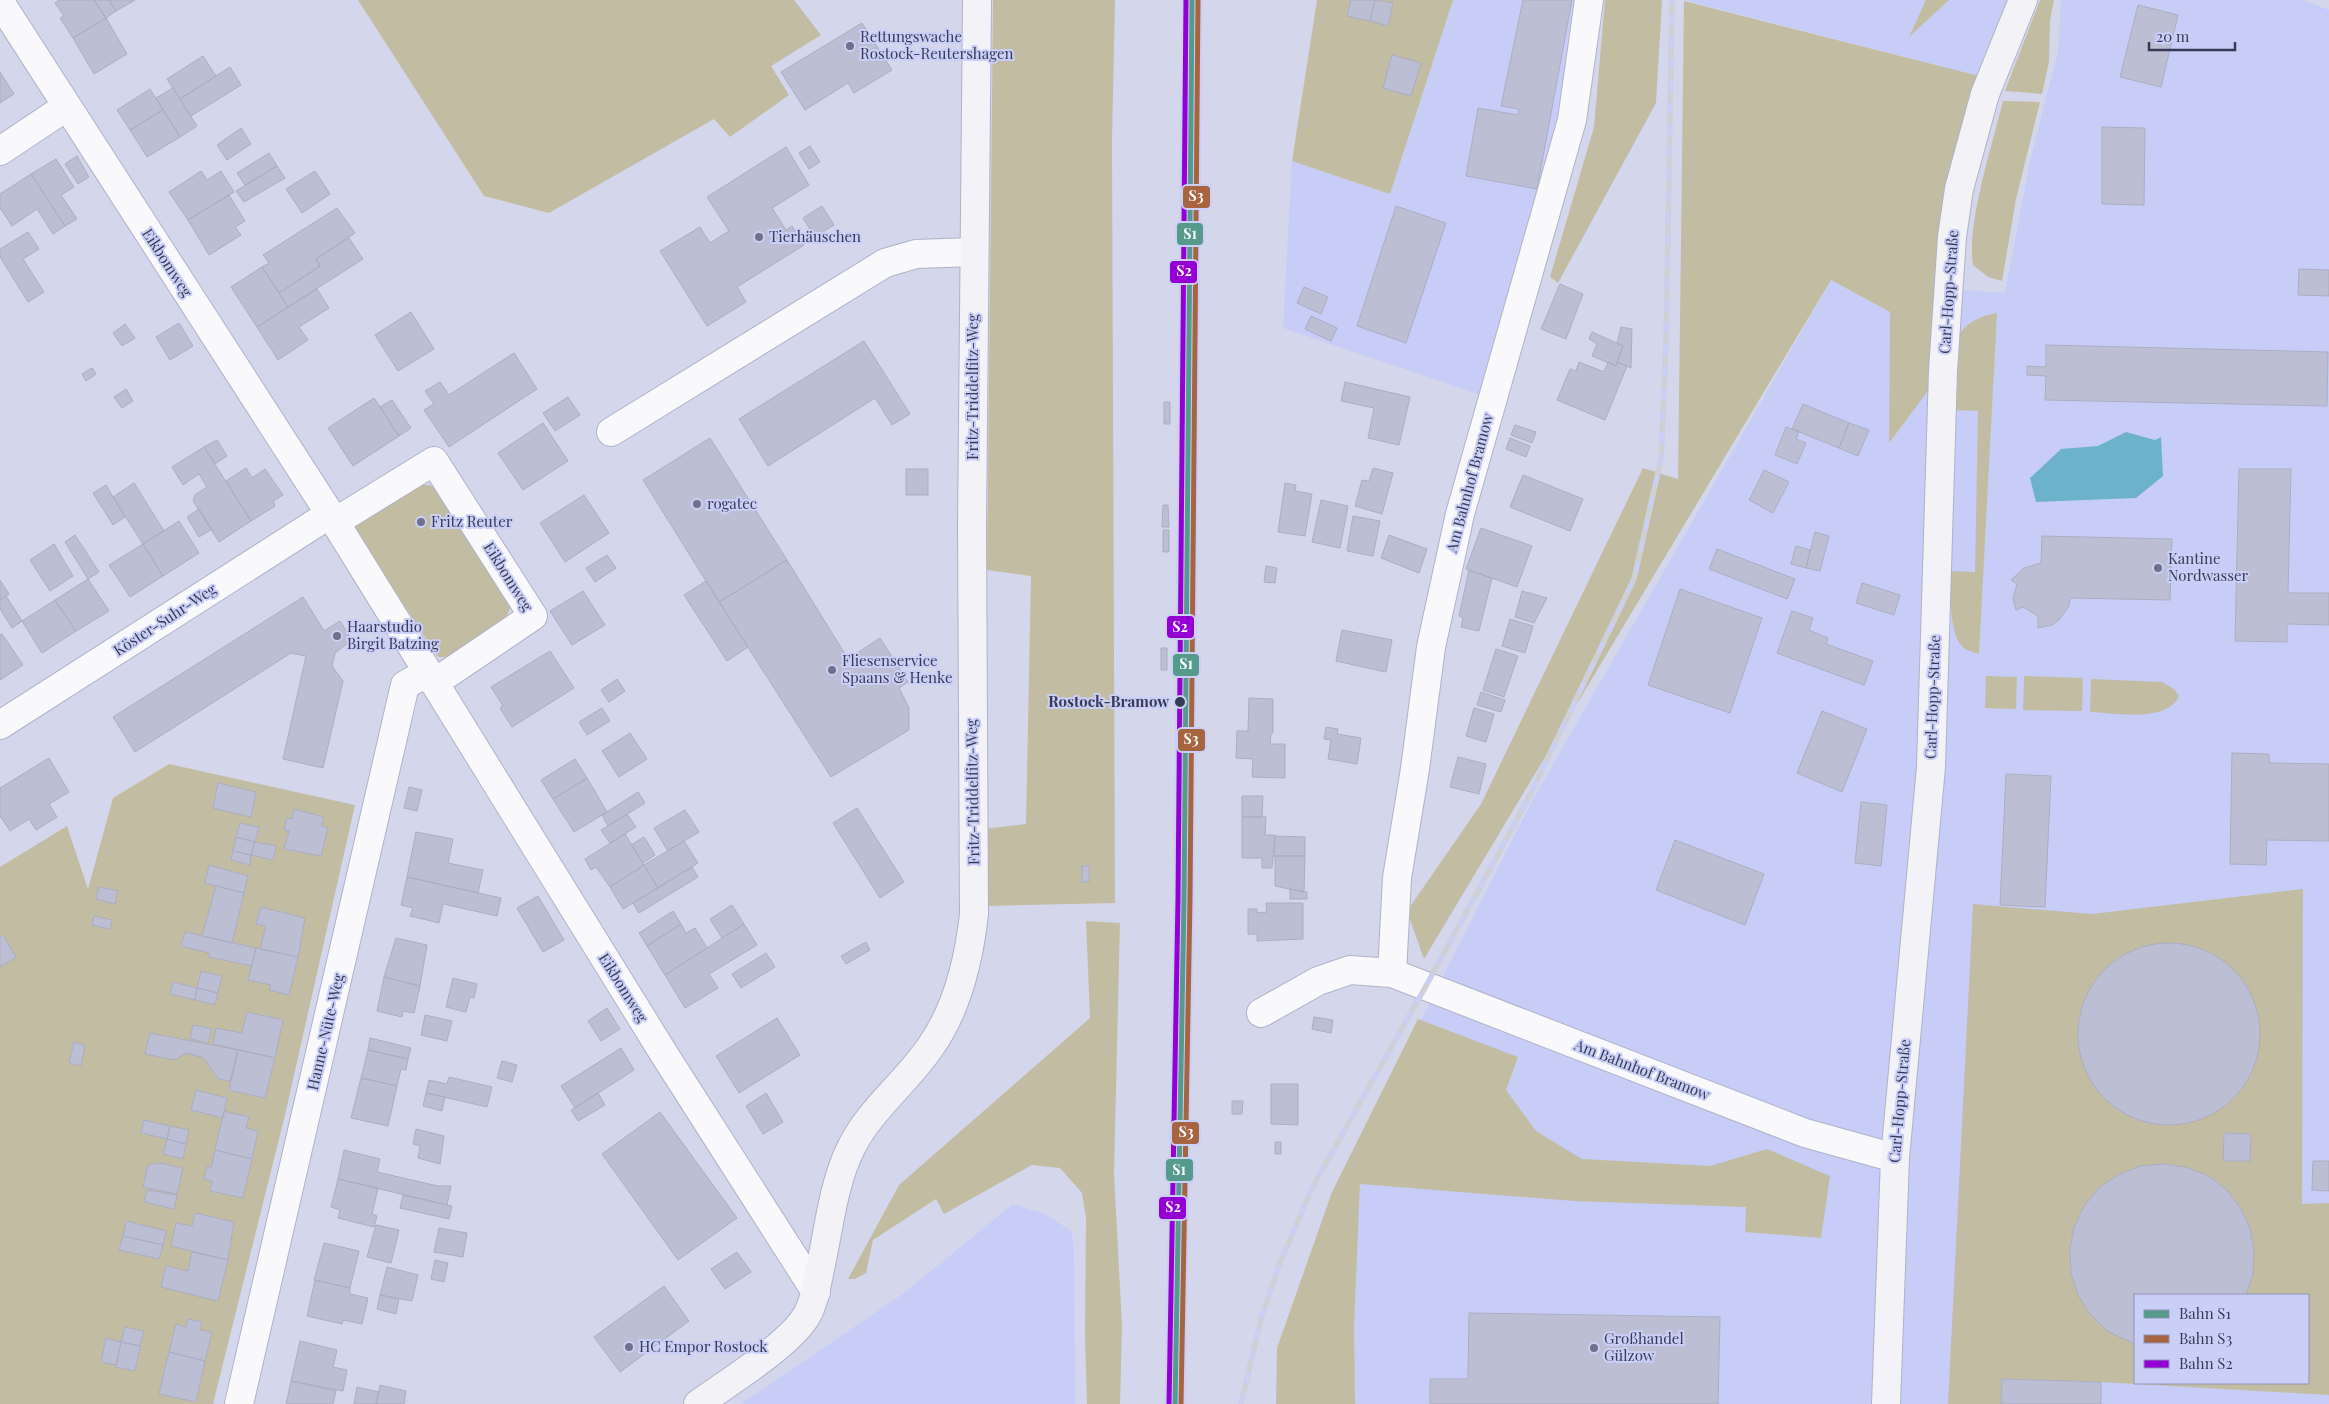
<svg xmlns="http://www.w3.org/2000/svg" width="2329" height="1404" font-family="'Playfair Display',serif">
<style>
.built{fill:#c7cdf6;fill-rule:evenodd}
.green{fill:#c2bda2;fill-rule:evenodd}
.water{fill:#6cb2cb}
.building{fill:#bcbfd4;stroke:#abadc2}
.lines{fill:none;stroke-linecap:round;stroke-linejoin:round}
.street-casing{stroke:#afb2c7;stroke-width:30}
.secondary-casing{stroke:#afb2c7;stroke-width:30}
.street{stroke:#f9f9fc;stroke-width:28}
.secondary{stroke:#f3f2f6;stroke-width:28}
.rail-casing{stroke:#cfcfd6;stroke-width:5.5}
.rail{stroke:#cacff7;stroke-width:4;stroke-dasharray:11;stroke-linecap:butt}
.rail-1-casing{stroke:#cacff7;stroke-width:9}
.rail-2-casing{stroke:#cacff7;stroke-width:9}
.rail-3-casing{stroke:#cacff7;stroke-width:9}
.rail-1{stroke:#569a8c;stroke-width:5}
.rail-2{stroke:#a66540;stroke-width:5}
.rail-3{stroke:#9400d3;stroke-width:5}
.poi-dot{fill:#6e7189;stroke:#cacff7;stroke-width:2}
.stop-dot{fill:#373a54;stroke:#cacff7;stroke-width:2}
.labels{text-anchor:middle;stroke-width:4;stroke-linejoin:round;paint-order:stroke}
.poi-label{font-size:15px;fill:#373a54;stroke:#cacff7;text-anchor:start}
.street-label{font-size:15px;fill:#373a54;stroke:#cacff7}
.stop-label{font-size:15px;font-weight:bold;fill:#373a54;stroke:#cacff7;text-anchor:end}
.line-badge{stroke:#cacff7;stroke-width:2}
.badge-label{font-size:14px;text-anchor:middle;font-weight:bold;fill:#fff}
</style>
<rect width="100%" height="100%" fill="#d4d7ec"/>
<path class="built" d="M1453,0H1578L1551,164L1481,395L1283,328L1292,161L1390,194Z
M1684,0H2023L1991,79Z
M2061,0H2303L2329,10V1404H1333L1347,1165L1532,801L1831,280L1890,312L1889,442L1948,289L2005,293L2030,161L2058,51ZM2135,1295H2308V1383H2135Z
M1013,1204L1046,1214L1071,1231L1074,1249L1075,1404H741L904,1293Z"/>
<path class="green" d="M358,0H794L821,35L771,66L789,95L730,137L714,119L549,213L484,196Z
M993,0H1115L1112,141L1115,903L986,906L983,829L1026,824L1031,576L987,570Z
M1317,0H1453L1390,194L1292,161Z
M1605,0H1662L1656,103L1558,283L1550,277L1594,127Z
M1926,0H1949L1909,37Z
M2040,0H2054L2050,20L2049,62L2042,94L2005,91Z
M1684,1L1991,79L1943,371L1889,443L1890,312L1831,280L1424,959L1407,911L1481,804L1643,468L1678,479Z
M2003,101L2040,102L2016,199L2002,281L1988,277L1973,265C1966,226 1993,142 2003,101Z
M1997,313L1979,654C1974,652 1968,651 1964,648C1948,635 1951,590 1950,571L1975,572L1978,411L1956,410L1960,333C1971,320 1981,316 1997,313Z
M417,484L435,486L513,601L505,620L446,657H438L355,530L358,518Z
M1986,676L2017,677L2016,709L1985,708Z
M2024,676L2083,678L2082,711L2023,710Z
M2091,679L2162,682L2174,689L2179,696C2167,723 2115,713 2090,712Z
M169,764L355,805L285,1115L213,1404H0V867L67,826L88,889L113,798Z
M2303,889L2302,1204L2329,1203V1395L2101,1382L2002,1379L2001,1404H1948L1973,904L2092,914ZM2135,1295H2308V1383H2135Z
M1086,921L1120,923L1114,1173L1122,1325L1120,1404H1087L1085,1336L1086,1218L1082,1193L1060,1168L1032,1165L944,1214L936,1199L873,1240L866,1273L855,1279H848L899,1185L1090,1018Z
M1418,1019L1518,1057L1506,1090L1536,1131L1582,1159L1710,1166L1767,1149L1830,1176L1821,1238L1745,1232L1746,1207L1574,1201L1360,1184L1354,1326L1355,1404H1276L1277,1348L1332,1192Z"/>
<path class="water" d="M2126,432L2155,440L2161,437L2163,476L2136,498L2036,502L2030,478L2061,449L2098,446Z"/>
<path class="building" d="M59,0H94L106,18L73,38L60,18L64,16L55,3Z
M94,0H109L116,11L106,18Z
M109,0H135L116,11Z
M1351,0H1375L1370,21L1347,16Z
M1375,0L1393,3L1388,26L1370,21Z
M1523,0H1572L1537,189L1466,176L1478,108L1518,115L1519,109L1501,106Z
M2138,5L2178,15L2161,87L2120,77Z
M106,18L127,54L94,74L73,38Z
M862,23L892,70L854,93L848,83L805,110L781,72Z
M1392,55L1421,63L1411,96L1383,88Z
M203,56L216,76L180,99L167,79Z
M230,67L241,85L191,116L180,99Z
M0,72L14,94L0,103Z
M173,88L197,126L180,137L156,98Z
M150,89L163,110L130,130L117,110Z
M163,110L180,137L147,157L130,130Z
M2102,127L2145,128L2144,205L2102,204Z
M241,128L251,144L227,160L217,145Z
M810,146L820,162L809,169L799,153Z
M786,147L809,185L772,208L786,230L792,226L804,245L737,287L746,302L707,326L660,251L700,227L710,243L729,231L707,197Z
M269,153L277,166L245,185L237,173Z
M77,156L89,177L78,184L65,164Z
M56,159L74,187L61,195L77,219L65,226L31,174Z
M277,166L285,178L244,202L236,191Z
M201,171L207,180L221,171L234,192L188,220L169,192Z
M315,171L330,194L302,213L286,189Z
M31,174L65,226L53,234L37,209L12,226L0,208V194Z
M229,195L245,221L235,227L241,235L209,255L188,220Z
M822,206L834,225L815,237L803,218Z
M1396,206L1446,223L1406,343L1357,326Z
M337,208L355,233L316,259L320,266L279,293L262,267L269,263L263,255Z
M28,232L39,249L23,259L44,292L28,302L0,257V249Z
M349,238L363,259L288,307L279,293L320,266L316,259Z
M262,267L288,307L257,327L231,287Z
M2299,269L2329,270V296L2298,295Z
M1560,284L1583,294L1566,339L1541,329Z
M1304,287L1328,297L1321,314L1297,303Z
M317,289L329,308L299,327L308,340L278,360L257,327Z
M411,312L434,349L398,371L375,335Z
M1311,316L1337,328L1331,341L1305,329Z
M179,323L193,346L170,360L156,337Z
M125,324L135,338L122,346L113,333Z
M1621,327L1632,329L1631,368L1617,362L1623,346L1617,343Z
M1592,332L1623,346L1616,366L1592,356L1597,344L1589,339Z
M864,341L910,414L892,425L875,398L768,466L739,419Z
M2046,345L2328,352L2327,406L2045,400L2046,376L2027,375V366L2046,367Z
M514,353L537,389L449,447L424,410L434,404L425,391L440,382L449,395Z
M1579,362L1604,372L1608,362L1616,366L1617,362L1627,366L1605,420L1557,400L1570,369L1576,371Z
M92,368L96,374L86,381L82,374Z
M1345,382L1410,397L1399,445L1368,438L1374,408L1341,401Z
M126,389L133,401L122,408L114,397Z
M568,397L580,415L555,431L543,413Z
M374,398L399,436L353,466L328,428Z
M392,400L411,428L399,436L380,407Z
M1164,402H1170V424H1164Z
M1803,404L1849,423L1839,448L1792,429Z
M543,423L568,461L523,490L498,453Z
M1849,423L1869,430L1858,456L1839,448Z
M1515,425L1536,432L1532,443L1511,435Z
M1786,427L1799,431L1796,439L1806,443L1797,464L1775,455Z
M710,438L787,560L719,602L643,480Z
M1510,438L1530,446L1526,457L1506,449Z
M217,440L227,456L215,464L204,447Z
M204,447L251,521L219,542L193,501L195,495L207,487L199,474L183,485L172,467Z
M246,468L252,478L265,469L283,495L273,501L275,506L251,521L226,481Z
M1373,468L1393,473L1382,514L1355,506L1362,480L1369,481Z
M906,469H928V495H906Z
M2239,469H2291L2288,593H2329V625L2287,624V642L2235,641Z
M1764,470L1789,482L1773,513L1749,500Z
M1523,475L1583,499L1570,531L1510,507Z
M134,483L164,531L143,544L113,497Z
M1285,483L1296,485L1295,491L1312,494L1305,536L1278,532Z
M106,485L125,517L113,525L93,493Z
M584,495L609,533L565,562L540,523Z
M1321,500L1348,506L1340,548L1312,542Z
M1163,505H1168L1169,527H1162Z
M199,509L212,529L199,537L187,517Z
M1353,516L1380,521L1373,556L1347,551Z
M179,521L199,553L163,576L143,544Z
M1481,528L1532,546L1517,587L1466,569Z
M1163,530H1169V552H1163Z
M1815,532L1829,536L1820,571L1806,568Z
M75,535L99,572L88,579L65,542Z
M1389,535L1427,549L1419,573L1381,558Z
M2042,536L2172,539L2170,600L2070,598L2069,606L2059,620L2052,625L2038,628V616L2023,607L2016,610L2013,598L2017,584L2011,580L2024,568L2041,563Z
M54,544L73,576L50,591L30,560Z
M143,544L163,576L130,597L109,565Z
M1796,546L1810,550L1806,568L1791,564Z
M1717,549L1795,579L1787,599L1709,569Z
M607,555L616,568L595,582L586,568Z
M787,560L848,659L880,638L908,682L899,688L909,708V730L831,777L719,602Z
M1266,566L1277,568L1275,583L1264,582Z
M1469,570L1492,578L1479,631L1461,627L1463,618L1459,616Z
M88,579L109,611L76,631L55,600Z
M0,580L9,594L0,600Z
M706,581L748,647L727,661L684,595Z
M1862,583L1900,595L1894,615L1856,603Z
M1680,589L1762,618L1730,713L1648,685Z
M583,591L605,625L572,645L550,611Z
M1522,591L1547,598L1534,623L1515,617Z
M6,596L22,621L12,628L0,609V600Z
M303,597L324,631L340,621L352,640L335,653L332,666L343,681L323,768L283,759L306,656L291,653L135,752L113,717Z
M55,600L76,631L42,653L22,621Z
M1792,611L1813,618L1809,630L1828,638L1826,644L1873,661L1864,685L1777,653Z
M1510,619L1533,626L1525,653L1502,646Z
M1342,630L1392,640L1386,672L1336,661Z
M2,634L23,665L0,680V635Z
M1161,648H1167V670H1161Z
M1496,649L1518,656L1504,697L1483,690Z
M550,651L574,688L512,727L500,708L503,706L491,687Z
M617,679L625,691L609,702L601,690Z
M1481,692L1505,700L1501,712L1477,705Z
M1249,698L1273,699V733H1271L1270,744H1285V778L1252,777L1253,759L1236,758L1237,731H1248Z
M602,708L610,721L587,735L579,722Z
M1474,708L1494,714L1486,742L1466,736Z
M1822,711L1867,729L1842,792L1797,773Z
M1326,727L1338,729L1337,734L1361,738L1357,764L1328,759L1331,740L1324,739Z
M630,733L647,759L619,777L602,751Z
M2232,753L2269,754V763L2329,764V841L2267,840L2266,865L2230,864Z
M1458,757L1486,764L1479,794L1450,787Z
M49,758L69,792L49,804L57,817L36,830L29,819L10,831L0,816V788Z
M575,759L587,778L553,799L541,780Z
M2006,774L2051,776L2045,907L2000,905Z
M587,778L607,812L574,832L553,799Z
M218,783L256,792L251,817L213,808Z
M409,787L422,790L417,811L404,808Z
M638,792L645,803L608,826L602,815Z
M1242,796H1263L1262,817H1242Z
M1861,802L1887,805L1881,866L1855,863Z
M857,808L904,882L880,898L833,823Z
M294,809L324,817L321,826L328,828L321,856L284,849L289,831L284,830L287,818L292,819Z
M685,810L699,832L668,851L654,828Z
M627,814L636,827L610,843L601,830Z
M1242,817H1266L1265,835H1275L1272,868H1262V858H1242Z
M240,823L259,827L255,842L236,837Z
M416,832L453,839L448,863L483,870L478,893L407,877Z
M625,834L644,865L610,887L596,867L591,870L585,859Z
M1275,836L1305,837V856H1274Z
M236,837L255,842L251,855L233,851Z
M644,837L655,855L643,863L631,845Z
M1675,840L1764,874L1745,925L1656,890Z
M684,841L698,863L658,888L644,865Z
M255,842L276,846L273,860L251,855Z
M233,851L251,855L250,865L231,860Z
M1275,856H1305L1304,892L1275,886Z
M209,865L248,876L244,893L205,883Z
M644,865L658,888L623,909L610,887Z
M1082,866H1089V882H1082Z
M692,867L698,877L639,913L633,903Z
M407,877L501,898L497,916L443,904L439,923L410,916L413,908L401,905Z
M216,886L244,893L232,943L202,936Z
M99,887L118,891L115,904L96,899Z
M1290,889L1307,892V899H1290Z
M538,896L564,940L543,952L517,908Z
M1266,903H1303V939L1257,941V934H1248V909H1257V913L1267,912Z
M732,905L744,924L722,938L710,919Z
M261,907L305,918L298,957L260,949L266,926L256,924Z
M673,911L681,924L647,946L639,933Z
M94,916L112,920L110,929L92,925Z
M681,924L686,933L695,928L707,948L665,975L647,946Z
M744,924L757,945L709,974L718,988L685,1008L665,975Z
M185,932L256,948L252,966L209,957V953L181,946Z
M3,935L16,957L0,967V937Z
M396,938L427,945L420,986L384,977Z
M866,942L870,950L846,964L841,956Z
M2078 1034a91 91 0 1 1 182 0a91 91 0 1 1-182 0Z
M256,948L298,957L289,995L269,990L271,985L248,980Z
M766,953L775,967L741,988L732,974Z
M201,971L222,976L218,993L197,988Z
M384,977L420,986L414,1013L403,1011L402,1017L377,1011Z
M453,978L477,984L474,998L470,997L466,1012L446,1007Z
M173,982L197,988L195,1000L170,994Z
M197,988L218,993L215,1005L195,1000Z
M607,1008L620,1029L601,1041L588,1021Z
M247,1012L283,1020L275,1058L213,1044L216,1028L242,1033Z
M425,1015L452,1021L447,1041L421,1035Z
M1314,1017L1333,1020L1331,1033L1312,1029Z
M777,1018L800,1055L739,1093L716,1056Z
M193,1025L212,1029L208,1043L190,1039Z
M150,1033L238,1050L230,1081L218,1079L204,1058L186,1053L175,1060L145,1054Z
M370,1038L411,1048L408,1059L368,1050Z
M74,1042L85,1045L81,1066L69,1063Z
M621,1048L634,1070L575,1108L561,1086Z
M238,1050L275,1058L265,1098L229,1090Z
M368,1050L408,1059L406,1070L401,1069L397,1086L361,1078Z
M502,1061L517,1065L512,1082L497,1078Z
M449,1077L492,1087L487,1107L426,1093L429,1080L447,1084Z
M361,1078L397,1086L388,1126L351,1118Z
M1271,1084H1298V1125L1271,1124Z
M196,1090L227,1098L223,1118L191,1110Z
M426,1093L445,1097L442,1111L423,1106Z
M598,1093L605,1105L578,1121L571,1110Z
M766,1093L783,1122L763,1134L746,1106Z
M1232,1101H1243L1242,1114H1232Z
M224,1111L249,1117L246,1128L258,1131L252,1159L215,1150Z
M660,1112L737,1218L678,1260L602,1154Z
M144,1120L170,1126L167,1139L141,1133Z
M170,1126L189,1130L186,1144L167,1139Z
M416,1129L444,1136L440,1164L418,1158L420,1146L413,1144Z
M2224,1133L2251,1134L2250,1161H2223Z
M167,1139L186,1144L183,1159L163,1154Z
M1275,1142H1281V1154H1275Z
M215,1150L252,1159L243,1198L210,1191L212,1181L204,1179L207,1166L211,1168Z
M344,1150L380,1159L377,1172L438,1186H451L447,1205L338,1179Z
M2313,1161H2329V1191L2312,1190Z
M160,1163L183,1168L177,1194L143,1187L148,1165Z
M2163,1164L2185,1167L2207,1175L2226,1189L2240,1207L2250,1228L2254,1251L2253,1274L2246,1295H2135V1344L2107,1331L2090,1314L2078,1295L2071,1273L2070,1249L2074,1227L2084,1206L2099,1188L2118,1175L2140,1166Z
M338,1179L378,1188L372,1214L377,1216L374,1227L338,1218L340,1210L331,1207Z
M147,1190L177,1195L174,1209L144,1202Z
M403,1195L452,1206L449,1219L400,1208Z
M195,1213L234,1222L228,1260L171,1246L176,1223L192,1226Z
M126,1221L166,1231L163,1245L123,1236Z
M376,1225L399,1230L391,1263L367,1257Z
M439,1228L467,1233L463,1257L434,1252Z
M123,1236L163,1245L159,1259L119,1250Z
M324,1243L359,1251L350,1288L314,1280Z
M192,1252L228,1260L218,1301L161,1287L166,1266L188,1271Z
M737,1252L751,1272L725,1289L711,1269Z
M435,1260L448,1263L444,1282L431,1279Z
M387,1267L418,1275L412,1301L380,1295Z
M315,1280L350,1288V1294L368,1298L362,1324L343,1320L342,1324L307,1316Z
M664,1286L689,1321L620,1372L594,1337Z
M380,1295L399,1299L396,1314L377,1309Z
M1469,1313L1720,1317L1718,1404H1430V1379H1468Z
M188,1319L202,1322L200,1330L212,1332L205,1361L169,1352L176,1324L186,1327Z
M125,1327L144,1331L140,1346L121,1342Z
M106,1338L121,1342L116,1365L101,1362Z
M300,1341L337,1350L333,1367L347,1370L343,1391L291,1381Z
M121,1342L140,1346L135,1371L116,1367Z
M169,1352L205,1361L196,1402L159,1394Z
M2002,1379L2101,1382V1404H2001Z
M291,1381L336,1391L333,1404H286Z
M380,1385L406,1391L404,1404H376Z
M357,1387L379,1392L376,1404H354Z"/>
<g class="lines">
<g class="street-casing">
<path id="street" d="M0,2L330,514L664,1054L816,1292
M0,151L66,107
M611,432L885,263L916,254L974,252
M335,522L434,461L533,616L434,683
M0,725L330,514
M1392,973L1397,878L1415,769L1431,647L1460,514L1572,120L1589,0
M1261,1013L1318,981L1350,970L1392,973L1805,1133L1895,1158
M239,1404L405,685L428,672"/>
</g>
<g class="secondary-casing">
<path id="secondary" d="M698,1404C727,1383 793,1343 808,1313C815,1300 817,1283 820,1269C829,1229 833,1184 851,1148C870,1109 907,1082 931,1046C957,1009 969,959 974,914L972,527L977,0
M1886,1404L1895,1158L1931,767L1943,371L1952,237L1959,189L1985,94L2023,0"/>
</g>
<use href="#street" class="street"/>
<use href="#secondary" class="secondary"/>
<g class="rail-casing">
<path id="rail" d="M1241,1404L1262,1315L1280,1263L1313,1186L1426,986L1528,799L1634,579L1661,459L1666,343L1672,0"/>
</g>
<use href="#rail" class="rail"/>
<g class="rail-1-casing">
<path id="rail-1" d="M1175,1404L1184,899L1192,0"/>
</g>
<g class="rail-2-casing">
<path id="rail-2" d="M1181,1404L1190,899L1198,0"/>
</g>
<g class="rail-3-casing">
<path id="rail-3" d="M1169,1404L1178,899L1186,0"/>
</g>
<use href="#rail-1" class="rail-1"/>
<use href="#rail-2" class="rail-2"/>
<use href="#rail-3" class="rail-3"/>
</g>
<g class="poi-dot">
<circle cx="850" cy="46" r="5"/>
<circle cx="759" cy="237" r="5"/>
<circle cx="697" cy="504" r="5"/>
<circle cx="421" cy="522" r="5"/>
<circle cx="2158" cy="568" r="5"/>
<circle cx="337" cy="636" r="5"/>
<circle cx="832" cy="670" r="5"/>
<circle cx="629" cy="1347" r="5"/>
<circle cx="1594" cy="1348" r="5"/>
</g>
<circle class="stop-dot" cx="1180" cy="702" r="6"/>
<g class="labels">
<g class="poi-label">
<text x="860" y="42">Rettungswache<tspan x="860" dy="17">Rostock-Reutershagen</tspan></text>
<text x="769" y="242">Tierhäuschen</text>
<text x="707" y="509">rogatec</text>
<text x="431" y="527">Fritz Reuter</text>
<text x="2168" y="564">Kantine<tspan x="2168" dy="17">Nordwasser</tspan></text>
<text x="347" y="632">Haarstudio<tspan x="347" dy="17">Birgit Batzing</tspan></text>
<text x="842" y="666">Fliesenservice<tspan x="842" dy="17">Spaans &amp; Henke</tspan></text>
<text x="1604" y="1344">Großhandel<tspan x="1604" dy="17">Gülzow</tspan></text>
<text x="639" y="1352">HC Empor Rostock</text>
</g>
<g class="street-label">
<text transform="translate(167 263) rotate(57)" y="5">Eikbomweg</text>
<text transform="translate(1949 292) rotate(-86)" y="5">Carl-Hopp-Straße</text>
<text transform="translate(973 387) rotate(-90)" y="5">Fritz-Triddelfitz-Weg</text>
<text transform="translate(1470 483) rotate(-75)" y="5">Am Bahnhof Bramow</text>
<text transform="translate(508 577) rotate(58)" y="5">Eikbomweg</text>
<text transform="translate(165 620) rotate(-33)" y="5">Köster-Suhr-Weg</text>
<text transform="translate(1933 697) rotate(-88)" y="5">Carl-Hopp-Straße</text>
<text transform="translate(973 792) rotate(-91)" y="5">Fritz-Triddelfitz-Weg</text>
<text transform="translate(623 988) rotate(58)" y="5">Eikbomweg</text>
<text transform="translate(326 1032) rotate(-77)" y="5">Hanne-Nüte-Weg</text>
<text transform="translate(1642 1070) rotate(21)" y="5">Am Bahnhof Bramow</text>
<text transform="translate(1900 1101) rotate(-85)" y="5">Carl-Hopp-Straße</text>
</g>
<g class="stop-label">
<text x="1169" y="707">Rostock-Bramow</text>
</g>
</g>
<g class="line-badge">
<rect x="1182" y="185" width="29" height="24" rx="5" fill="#a66540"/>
<rect x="1176" y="222" width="28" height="24" rx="5" fill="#569a8c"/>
<rect x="1169" y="260" width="29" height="24" rx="5" fill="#9400d3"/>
<rect x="1166" y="615" width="29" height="24" rx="5" fill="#9400d3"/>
<rect x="1172" y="653" width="28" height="24" rx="5" fill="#569a8c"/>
<rect x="1177" y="728" width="29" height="24" rx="5" fill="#a66540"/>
<rect x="1171" y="1121" width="29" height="24" rx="5" fill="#a66540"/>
<rect x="1165" y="1158" width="29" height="24" rx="5" fill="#569a8c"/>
<rect x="1158" y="1196" width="29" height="24" rx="5" fill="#9400d3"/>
</g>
<g class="badge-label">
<text x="1196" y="201">S3</text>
<text x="1190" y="239">S1</text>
<text x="1184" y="276">S2</text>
<text x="1180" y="632">S2</text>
<text x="1186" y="669">S1</text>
<text x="1191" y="744">S3</text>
<text x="1186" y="1137">S3</text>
<text x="1179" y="1175">S1</text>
<text x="1173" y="1212">S2</text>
</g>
<rect x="2134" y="1294" width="175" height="90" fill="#cacff7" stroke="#8f93b6"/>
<rect x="2144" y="1310" width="25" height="8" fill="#569a8c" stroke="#8f93b6"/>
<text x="2179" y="1319" font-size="15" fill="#373a54">Bahn S1</text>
<rect x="2144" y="1335" width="25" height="8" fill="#a66540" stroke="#8f93b6"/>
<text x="2179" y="1344" font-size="15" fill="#373a54">Bahn S3</text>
<rect x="2144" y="1360" width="25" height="8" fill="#9400d3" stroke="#8f93b6"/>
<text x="2179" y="1369" font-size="15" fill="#373a54">Bahn S2</text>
<path d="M2149 42v8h86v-8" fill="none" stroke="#373a54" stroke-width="2.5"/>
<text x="2156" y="42" font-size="15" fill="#373a54" stroke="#cacff7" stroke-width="4" paint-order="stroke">20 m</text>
</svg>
